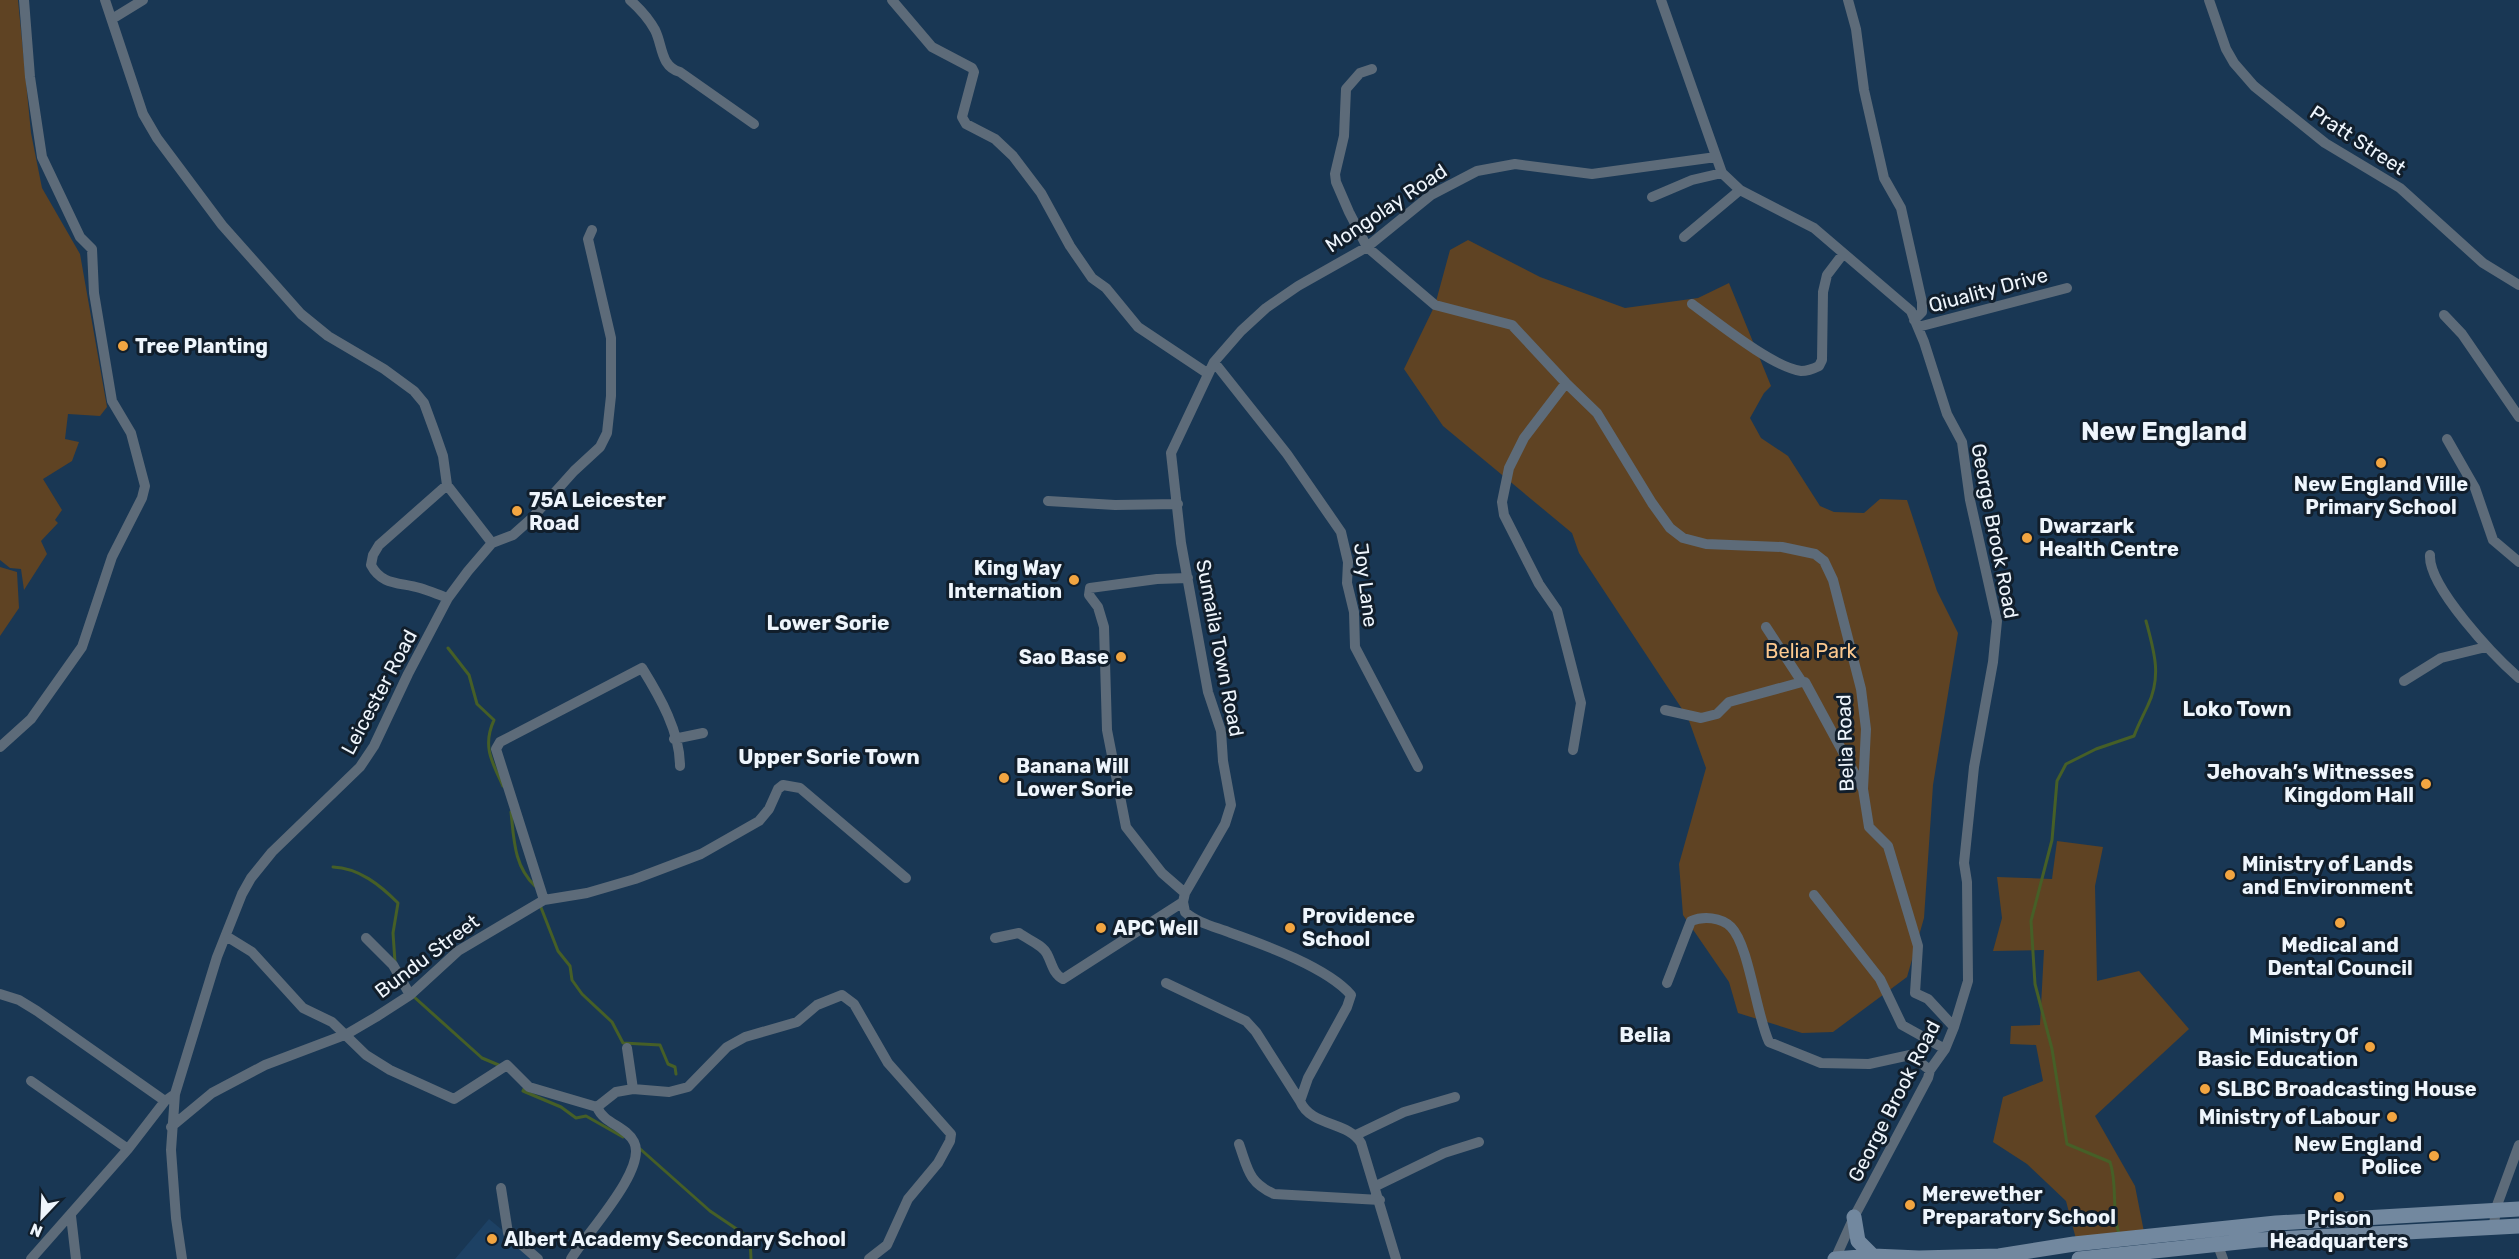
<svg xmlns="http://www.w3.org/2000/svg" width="2519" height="1259" font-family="Rubik,sans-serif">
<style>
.built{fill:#1d4164}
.green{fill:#5f4323}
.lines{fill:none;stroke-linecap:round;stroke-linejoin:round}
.stream{stroke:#465f27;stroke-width:3}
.street{stroke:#5d6b79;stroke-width:10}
.secondary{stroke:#72889f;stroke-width:15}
.poi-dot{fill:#f2a541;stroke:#111e2b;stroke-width:2}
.labels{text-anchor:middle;stroke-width:6;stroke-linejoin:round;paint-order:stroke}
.street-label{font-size:20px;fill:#eef5fc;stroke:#111e2b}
.poi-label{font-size:20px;font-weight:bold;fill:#eef5fc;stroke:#111e2b;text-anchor:start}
.park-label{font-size:20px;fill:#fdc98f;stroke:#111e2b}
.neighbourhood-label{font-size:21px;font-weight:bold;fill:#eef5fc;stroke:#111e2b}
.district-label{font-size:26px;font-weight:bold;fill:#eef5fc;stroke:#111e2b}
</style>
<rect width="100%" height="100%" fill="#193754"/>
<path class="built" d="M489,1219L537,1259H455Z"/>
<path class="green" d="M0,0H18L31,133L42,188L80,254L107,407L100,416L68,414L65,439L79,442L72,461L43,479L62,510L55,520L58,523L41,541L47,554L24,590L21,569L10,568L0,560Z
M1468,240L1540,277L1625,308L1698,298L1729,283L1771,386L1764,393L1750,418L1761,438L1788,456L1820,506L1834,512L1864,513L1880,499L1907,500L1937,591L1958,633L1933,785L1924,918L1907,977L1833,1032L1802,1033L1738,1013L1729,982L1683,915L1679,864L1706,768L1688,718L1579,553L1572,533L1443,426L1404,369L1435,305L1450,250Z
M0,567L17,572L19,608L0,636Z
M2057,841L2103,847L2095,886L2097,981L2139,971L2189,1029L2095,1116L2135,1186L2145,1237L2076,1239L2066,1201L2027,1164L1993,1142L2003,1097L2043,1081L2036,1045L2010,1044L2011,1026L2040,1025L2044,950L1993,951L2002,918L1997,877L2052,879Z"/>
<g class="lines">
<path class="stream" d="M448,648L469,675L477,704L494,720C482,746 492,762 503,786
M511,812C514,840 514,866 535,886
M333,867C359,868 380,885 398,903L393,933L395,962
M540,905L558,951L570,966L572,980L582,994L612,1022L623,1043L660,1045L668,1064L675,1067L676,1074
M413,996L482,1058L501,1066
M525,1087L523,1091L561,1107L576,1118L586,1116L623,1137
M638,1147L710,1211L750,1238L751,1259
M2119,1234C2111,1210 2118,1185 2110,1162L2067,1144L2052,1049L2035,984L2031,921L2052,840L2057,781L2066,764L2096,749L2134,736C2138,725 2143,716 2148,705C2162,676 2154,651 2146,621"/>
<path class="street" d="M105,0L143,114L157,138L222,225L301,314L328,336L384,369L414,391L424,403L435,433L443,456L447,485L379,545L373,555L371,565C382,586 400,582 420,588C430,591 439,595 448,598
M630,0C639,8 649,19 655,30C663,46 660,66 680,72L754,124
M892,0L932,47L972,68L974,72L962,117L966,124L995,139L1013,156L1041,193L1070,246L1092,278L1106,288L1138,327L1207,373
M1661,0L1722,173L1740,190L1814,228L1911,311L1924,342L1947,414L1962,442L1970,500L1997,621L1993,662L1974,767L1964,863L1967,882L1968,981L1954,1027L1945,1049L1930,1070L1928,1078L1854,1217L1835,1259
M1848,0L1856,29L1864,90L1884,178L1901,208L1922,302V312L1914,320
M2209,0L2226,49L2234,63L2254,86L2325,143L2400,188L2483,263L2519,285
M112,19L143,0
M1372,69L1360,73L1346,89L1344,136L1335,174L1336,182L1349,212L1367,247L1435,305L1512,325L1566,383L1597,413L1652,503L1670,528L1683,538L1706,544L1782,547L1815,554L1824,561L1833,580L1861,689L1866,729L1863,789L1869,827L1888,846L1918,946L1915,993L1928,999L1954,1027
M1652,197L1692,180L1722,173
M1684,237L1740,190
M1692,304C1717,322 1772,367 1801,371C1808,371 1813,369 1819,366L1822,360L1823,292L1827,275L1843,254
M2444,315L2462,334L2519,417
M1918,327L2067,288
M1214,362L1287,454L1341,532L1348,562L1347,583L1354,612L1355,647L1418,767
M1566,383L1524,438L1509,468L1502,502L1504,515L1539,584L1557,610L1581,703L1573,750
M2447,439L2475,488L2493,540L2519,562
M447,485L492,543
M1048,501L1115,505L1178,504
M2430,555C2428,587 2495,657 2519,678
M1766,627L1802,682H1805L1863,789
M2404,681L2441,658L2486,647
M1665,710L1701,718L1717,714L1729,702L1802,682
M674,739L703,733
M0,747L31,719L82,647L112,557L142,498L145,486L131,433L112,401L94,293L92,249L80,237L42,157L30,77L24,0
M1185,893L1162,873L1126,827L1107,730L1104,627L1098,607L1089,595L1090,588L1157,579L1188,578
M1814,895L1880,979L1902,1025L1945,1049
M544,900L496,749L500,742L642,668C660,697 680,732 680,766
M226,936L252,952L303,1008L332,1022L366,1055L390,1070L454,1099L507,1065L529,1087L597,1107C604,1124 626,1126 634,1142C648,1169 585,1235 571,1259
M366,938L393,965L410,995
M995,938L1019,933C1028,940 1042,944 1047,954C1052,963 1053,974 1063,979L1183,902
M1166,983L1246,1021L1256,1032L1300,1101
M1667,983L1691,921C1703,916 1721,917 1731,927C1749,945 1756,1014 1769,1042L1821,1063L1869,1064L1910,1055L1930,1070
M0,994L19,1000L37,1011L165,1101
M627,1048L633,1089
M31,1081L128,1149
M597,1107L616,1092L633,1089L669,1092L688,1087L727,1047L745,1037L797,1022L817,1005L842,995L854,1004L888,1063L951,1134L950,1141L938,1163L908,1199L887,1245L869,1259
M171,1127L212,1093L265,1065L347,1034L376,1017L410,995L458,951L544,900L587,893L635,879L701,854L759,821L769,809L778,789L783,785L800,788L906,878
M1356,1135L1404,1112L1455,1097
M1239,1144C1248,1169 1248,1182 1274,1194L1380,1200
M1376,1186L1444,1153L1479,1142
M501,1188L508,1233L538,1259
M71,1216L76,1259
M2494,1225L2496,1208L2519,1145
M2216,1240L2223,1259
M31,1259L128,1149L165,1101L175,1094
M182,1259L176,1218L171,1150L175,1094L217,957L242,894L251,878L272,852L360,767L374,746L408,674L448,598L468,571L492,543L513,535L531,519L574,471L600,447L607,433L611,396V338L588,239L592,230
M1396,1259L1361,1143C1348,1121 1311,1127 1300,1101L1308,1078L1347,1007L1351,995C1328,968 1265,945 1231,933C1216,927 1197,923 1185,912L1183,902L1185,893L1225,824L1231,805L1223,761L1221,731L1208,692L1181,543L1171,453L1214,362L1241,331L1266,308L1298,286L1367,247L1431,195L1477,171L1515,164L1592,174L1716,157"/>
<path class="secondary" d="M1854,1217L1858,1241L1873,1256
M1835,1259L1873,1256L1919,1258L1999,1256L2074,1244L2276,1223L2519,1209
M2079,1259L2258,1240L2519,1226"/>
</g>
<g class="poi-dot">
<circle cx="123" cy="346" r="6"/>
<circle cx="2381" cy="463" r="6"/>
<circle cx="517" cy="511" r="6"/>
<circle cx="2027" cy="538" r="6"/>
<circle cx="1074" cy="580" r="6"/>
<circle cx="1121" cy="657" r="6"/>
<circle cx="1004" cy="778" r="6"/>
<circle cx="2426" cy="784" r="6"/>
<circle cx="2230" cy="875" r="6"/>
<circle cx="2340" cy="923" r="6"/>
<circle cx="1101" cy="928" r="6"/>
<circle cx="1290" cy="928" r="6"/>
<circle cx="2370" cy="1047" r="6"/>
<circle cx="2205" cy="1089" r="6"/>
<circle cx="2392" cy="1117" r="6"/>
<circle cx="2434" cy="1156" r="6"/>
<circle cx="2339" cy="1197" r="6"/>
<circle cx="1910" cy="1205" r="6"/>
<circle cx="492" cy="1239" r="6"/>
</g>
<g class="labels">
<g class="street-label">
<text transform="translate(2358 140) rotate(33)" y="7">Pratt Street</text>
<text transform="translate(1386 208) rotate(-34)" y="7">Mongolay Road</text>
<text transform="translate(1988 290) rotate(-15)" y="7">Qiuality Drive</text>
<text transform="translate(1995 531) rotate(79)" y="7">George Brook Road</text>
<text transform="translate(1366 585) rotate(83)" y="7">Joy Lane</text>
<text transform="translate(1220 648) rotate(79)" y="7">Sumaila Town Road</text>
<text transform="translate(379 692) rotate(-62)" y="7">Leicester Road</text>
<text transform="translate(1845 743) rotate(-92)" y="7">Belia Road</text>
<text transform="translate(427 956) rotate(-37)" y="7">Bundu Street</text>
<text transform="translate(1894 1101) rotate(-63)" y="7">George Brook Road</text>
</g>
<g class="poi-label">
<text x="135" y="353">Tree Planting</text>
<text x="2381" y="491" text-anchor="middle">New England Ville<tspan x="2381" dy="23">Primary School</tspan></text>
<text x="529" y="507">75A Leicester<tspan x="529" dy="23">Road</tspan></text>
<text x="2039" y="533">Dwarzark<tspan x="2039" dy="23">Health Centre</tspan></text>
<text x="1062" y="575" text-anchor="end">King Way<tspan x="1062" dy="23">Internation</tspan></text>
<text x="1109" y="664" text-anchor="end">Sao Base</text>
<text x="1016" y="773">Banana Will<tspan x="1016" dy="23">Lower Sorie</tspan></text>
<text x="2414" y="779" text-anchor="end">Jehovah’s Witnesses<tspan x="2414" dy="23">Kingdom Hall</tspan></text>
<text x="2242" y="871">Ministry of Lands<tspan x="2242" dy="23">and Environment</tspan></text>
<text x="1302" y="923">Providence<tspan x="1302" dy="23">School</tspan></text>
<text x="1113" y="935">APC Well</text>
<text x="2340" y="952" text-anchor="middle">Medical and<tspan x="2340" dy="23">Dental Council</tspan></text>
<text x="2358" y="1043" text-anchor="end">Ministry Of<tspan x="2358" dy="23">Basic Education</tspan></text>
<text x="2217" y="1096">SLBC Broadcasting House</text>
<text x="2380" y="1124" text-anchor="end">Ministry of Labour</text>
<text x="2422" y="1151" text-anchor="end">New England<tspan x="2422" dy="23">Police</tspan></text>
<text x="1922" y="1201">Merewether<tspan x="1922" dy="23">Preparatory School</tspan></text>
<text x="2339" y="1225" text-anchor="middle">Prison<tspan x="2339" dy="23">Headquarters</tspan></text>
<text x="504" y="1246">Albert Academy Secondary School</text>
</g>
<g class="park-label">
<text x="1811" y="658">Belia Park</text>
</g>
<g class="neighbourhood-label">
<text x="828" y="630">Lower Sorie</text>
<text x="2237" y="716">Loko Town</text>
<text x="829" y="764">Upper Sorie Town</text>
<text x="1645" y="1042">Belia</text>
</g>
<g class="district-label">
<text x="2164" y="440">New England</text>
</g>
</g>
<g transform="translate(42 1217) rotate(203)" stroke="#111e2b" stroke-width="4.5" paint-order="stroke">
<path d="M0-4.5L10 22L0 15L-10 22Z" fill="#eef5fc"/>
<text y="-9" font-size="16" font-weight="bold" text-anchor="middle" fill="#eef5fc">N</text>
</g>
</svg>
